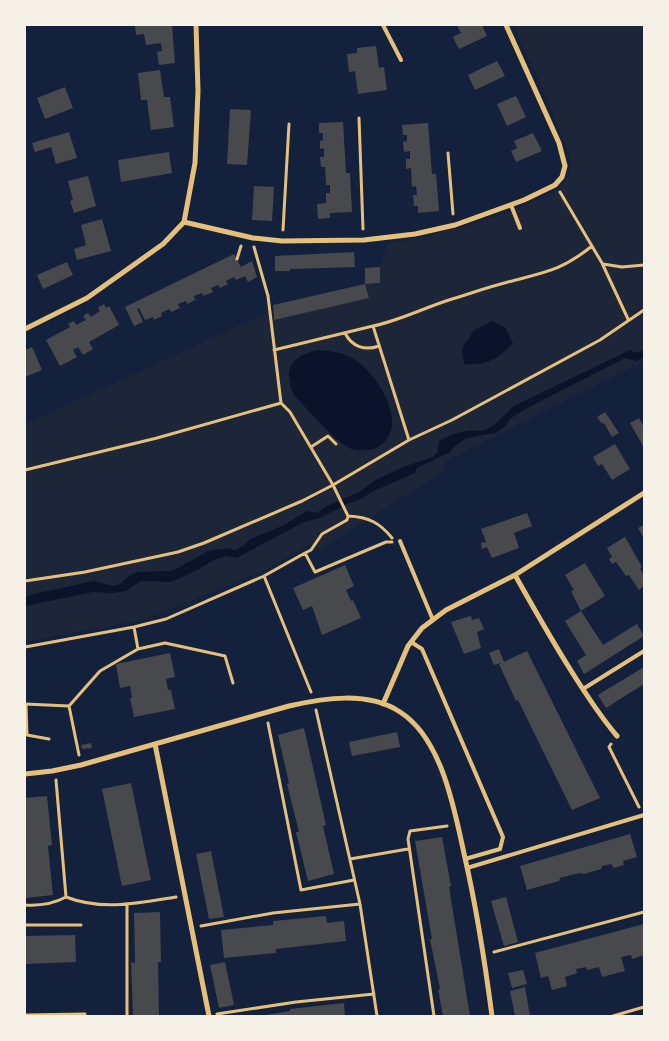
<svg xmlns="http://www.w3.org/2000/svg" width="669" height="1041" font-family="Literata,serif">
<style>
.green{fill:#1d2539}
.water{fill:#0b132b}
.building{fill:#48494c}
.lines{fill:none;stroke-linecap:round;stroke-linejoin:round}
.path{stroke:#e5c07b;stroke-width:3}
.service{stroke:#e5c07b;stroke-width:4}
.minor{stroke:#e5c07b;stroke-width:5}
</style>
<rect width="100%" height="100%" fill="#14213d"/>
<path class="green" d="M513,25H644V361L444,462L447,469L320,550L310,544L265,570L146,619L25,642V424L271,311L273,320L368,298L365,284L380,283V267L387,244L433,235L472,224L515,210L558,190L568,177L571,162L569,153L539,80Z"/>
<path class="water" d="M492,321L505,327L513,343C499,359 486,366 464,364L462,349L474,330Z
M318,350C331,351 344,352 355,360C375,372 404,416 387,439C382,445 376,449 368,450C361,450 356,451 349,448C332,438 308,410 294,395C282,368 292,356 318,350Z
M630,350L637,353L644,350V358L636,361L625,358L531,406L511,418L506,425L496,433L466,438L454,447L450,452L417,468L415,473L374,491L361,499L347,504L320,518L304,522L236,558L226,556L216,559L197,570L172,582L141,581L126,591L113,593L93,592L25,606V597L34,594L94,581L113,586L120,584L129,576L137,572L171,571L178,568L208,551L227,548L235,550L243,546L250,539L282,526L307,511L317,513L325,507L359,492L376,480L403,467L433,457L437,453L439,441C448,436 458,432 468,431C473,430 479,431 484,430C497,426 504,414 514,406Z"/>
<path class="building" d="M135,25H172L175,63L159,65L157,52L162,51L161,43L146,45L144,34L136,35Z
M457,25H482L487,36L459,49L453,37L461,33Z
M376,46L379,68L384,67L387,90L358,94L355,71L349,72L347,54L357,53V48Z
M497,61L505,76L475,90L468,75Z
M160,70L164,97H170L174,127L151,130L147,100H141L138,73Z
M65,87L73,108L45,119L37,98Z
M516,96L526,117L507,126L497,104Z
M230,109L251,110L247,165L227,164Z
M343,122L346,173H350L352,212L330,213V218L318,219L317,204L326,203V193H330V185H326L325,167H321L320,157H324V148L320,149V141L323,140V133H319V123Z
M428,123L432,174H436L439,211L418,213V206H414L413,195H417L416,186L412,187L411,168L406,169V159H410V151L404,152L403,142L407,141V135H403L402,125Z
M69,132L77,158L56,164L51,147L35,152L32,143Z
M533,133L542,151L516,162L511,151L517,148L514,141Z
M169,152L172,173L121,182L118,160Z
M88,176L96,206L74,213L70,201L73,200L68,181Z
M254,186L274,187L272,221L252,220Z
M102,219L111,251L77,260L74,249L86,245L81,225Z
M354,252L355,267L290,269V271H275V256Z
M234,254L241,267L252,261L257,277L248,282L245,276L236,280L234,277L226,281L228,284L220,288L218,285L211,288L213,292L203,296L202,293L194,296L195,300L187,304L186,301L178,304L180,308L171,312L169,309L161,313L162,316L154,320L153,317L145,320L139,308L137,309L143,322L134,326L125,307Z
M67,262L73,275L43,289L37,275Z
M380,267V283L365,284V268Z
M365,284L369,298L274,320L273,305Z
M104,304L106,308L109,306L119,325L89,342L93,349L83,355L78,347L73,350L77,357L60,366L46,340L70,327L68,324L74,321L76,325L86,320L83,316L88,313L91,317L100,311L98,308Z
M32,347L42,370L25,377V350Z
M605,412L619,433L612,437L604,423L602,424L597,417Z
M639,418L644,427V448L630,423Z
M615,444L630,469L612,480L602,464L598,466L593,457Z
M527,513L532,526L514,533L519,548L492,558L487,547L482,549L481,543L486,542L481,529Z
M644,525V538L638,528Z
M625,537L642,567L640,568L644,576V586L639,590L629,575L626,576L616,562L612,564L609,559L612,557L607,548Z
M585,563L605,596L581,611L571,591L574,590L565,575Z
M345,565L354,586L346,590L351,601L353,600L361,618L322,635L312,606L303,610L293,588Z
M581,611L603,645L637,624L644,636L584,674L577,661L586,655L565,621Z
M471,616L472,620L479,618L484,629L477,632L481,648L464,654L451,622Z
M499,649L504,662L494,665L489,653Z
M527,651L600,798L572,810L518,700L516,701L499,664Z
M170,653L175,677L166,679L168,690H171L175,709L134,717L130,698H132L130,686L120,688L116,664Z
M644,667V684L606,708L598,695Z
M304,728L326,825L323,826L334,874L308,881L296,832H299L287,784L289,783L278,735Z
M397,732L400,747L352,756L349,742Z
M91,743L92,748L82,749L81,745Z
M131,783L151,880L122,886L102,789Z
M47,796L52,845L48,846L53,895L26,898L25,798Z
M630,834L637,857L623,861L624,865L614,868L611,864L602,866L601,869L584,874L581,873L571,875L560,878L559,881L527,890L520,866Z
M442,837L451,886L449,887L470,1016H443L438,989H440L430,939H432L415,841Z
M211,851L224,917L209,919L196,854Z
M506,897L518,942L504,946L491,901Z
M160,912L161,962H158L159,1016H133L131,962L135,963L134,913Z
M326,916L327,923L344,921L346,941L276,949V953L224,958L221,930L273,925V921Z
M644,924V955L632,959L631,955L621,957L625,971L602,977L599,967L587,970L586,967L576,969L577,973L565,977L567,986L552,990L548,976L541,978L535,953Z
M75,935L76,962L25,964V936Z
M225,962L234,1005L219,1008L210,965Z
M523,970L527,984L512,988L508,973Z
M525,987L530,1016H515L510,991Z
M344,1003L345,1016H260L290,1011V1009Z"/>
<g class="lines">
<path class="path" d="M359,118L363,229
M448,153L453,214
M560,192L602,263L628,319
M283,230L289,124
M254,247L268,296L281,403
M237,259L241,246
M603,264L622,267L644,265
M373,326C398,321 424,308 449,300C469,294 488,287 508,282C545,272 561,271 592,246
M345,333C352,347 365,351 379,346
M274,350L373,326L409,440
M311,447L328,436L336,444
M25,470L157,438L281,403L290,412L333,485L348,516L347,520L322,534L311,550L305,553L264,576L166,619L134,627L25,647
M348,516C369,517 380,523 392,538
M305,553L315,572L386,542H392
M264,576L311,692
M25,581L85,572L178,552L204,543L302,501L333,485L409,440L452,420L600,340L644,310
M134,627L138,649L165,643L225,656L233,683
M25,704L69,706L100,671L138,649
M26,705L27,735L49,739
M69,706L79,755
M316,710L360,904L377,1016
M268,723L301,890L354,880
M611,744L609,747L639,807
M56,780L66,897C102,911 139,903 176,897
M350,859L408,849
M25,905C40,906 53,904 66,897
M25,925H81
M201,926L273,913L360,904
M494,952L644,912
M217,1014L296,1002L374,994
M25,1015L85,1014
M127,1016V905
M434,1016L408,839L410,831L447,826
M613,1016L644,1007"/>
<path class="service" d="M383,25L401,60
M511,205L520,228
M400,541L433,620
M411,642L422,649L503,837L500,849L465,859
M583,689L644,651
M467,868L644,815"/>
<path class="minor" d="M184,222L253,238L282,241L364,240L415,234L455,225L524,200L555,185L562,177L565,166L559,143L506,25
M25,329L87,298L163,244L184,222L195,163L198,91L196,25
M515,575C533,607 551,639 570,669C585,693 599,715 617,736
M383,704L408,646L422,628L446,610L515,575L644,493
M155,744L209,1016
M25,774L52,771L81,765L289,706C324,698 368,691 400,712C443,739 455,813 465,858C477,910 485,963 492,1016"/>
</g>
<rect width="669" height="1041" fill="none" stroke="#f6f1e7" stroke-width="52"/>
</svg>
